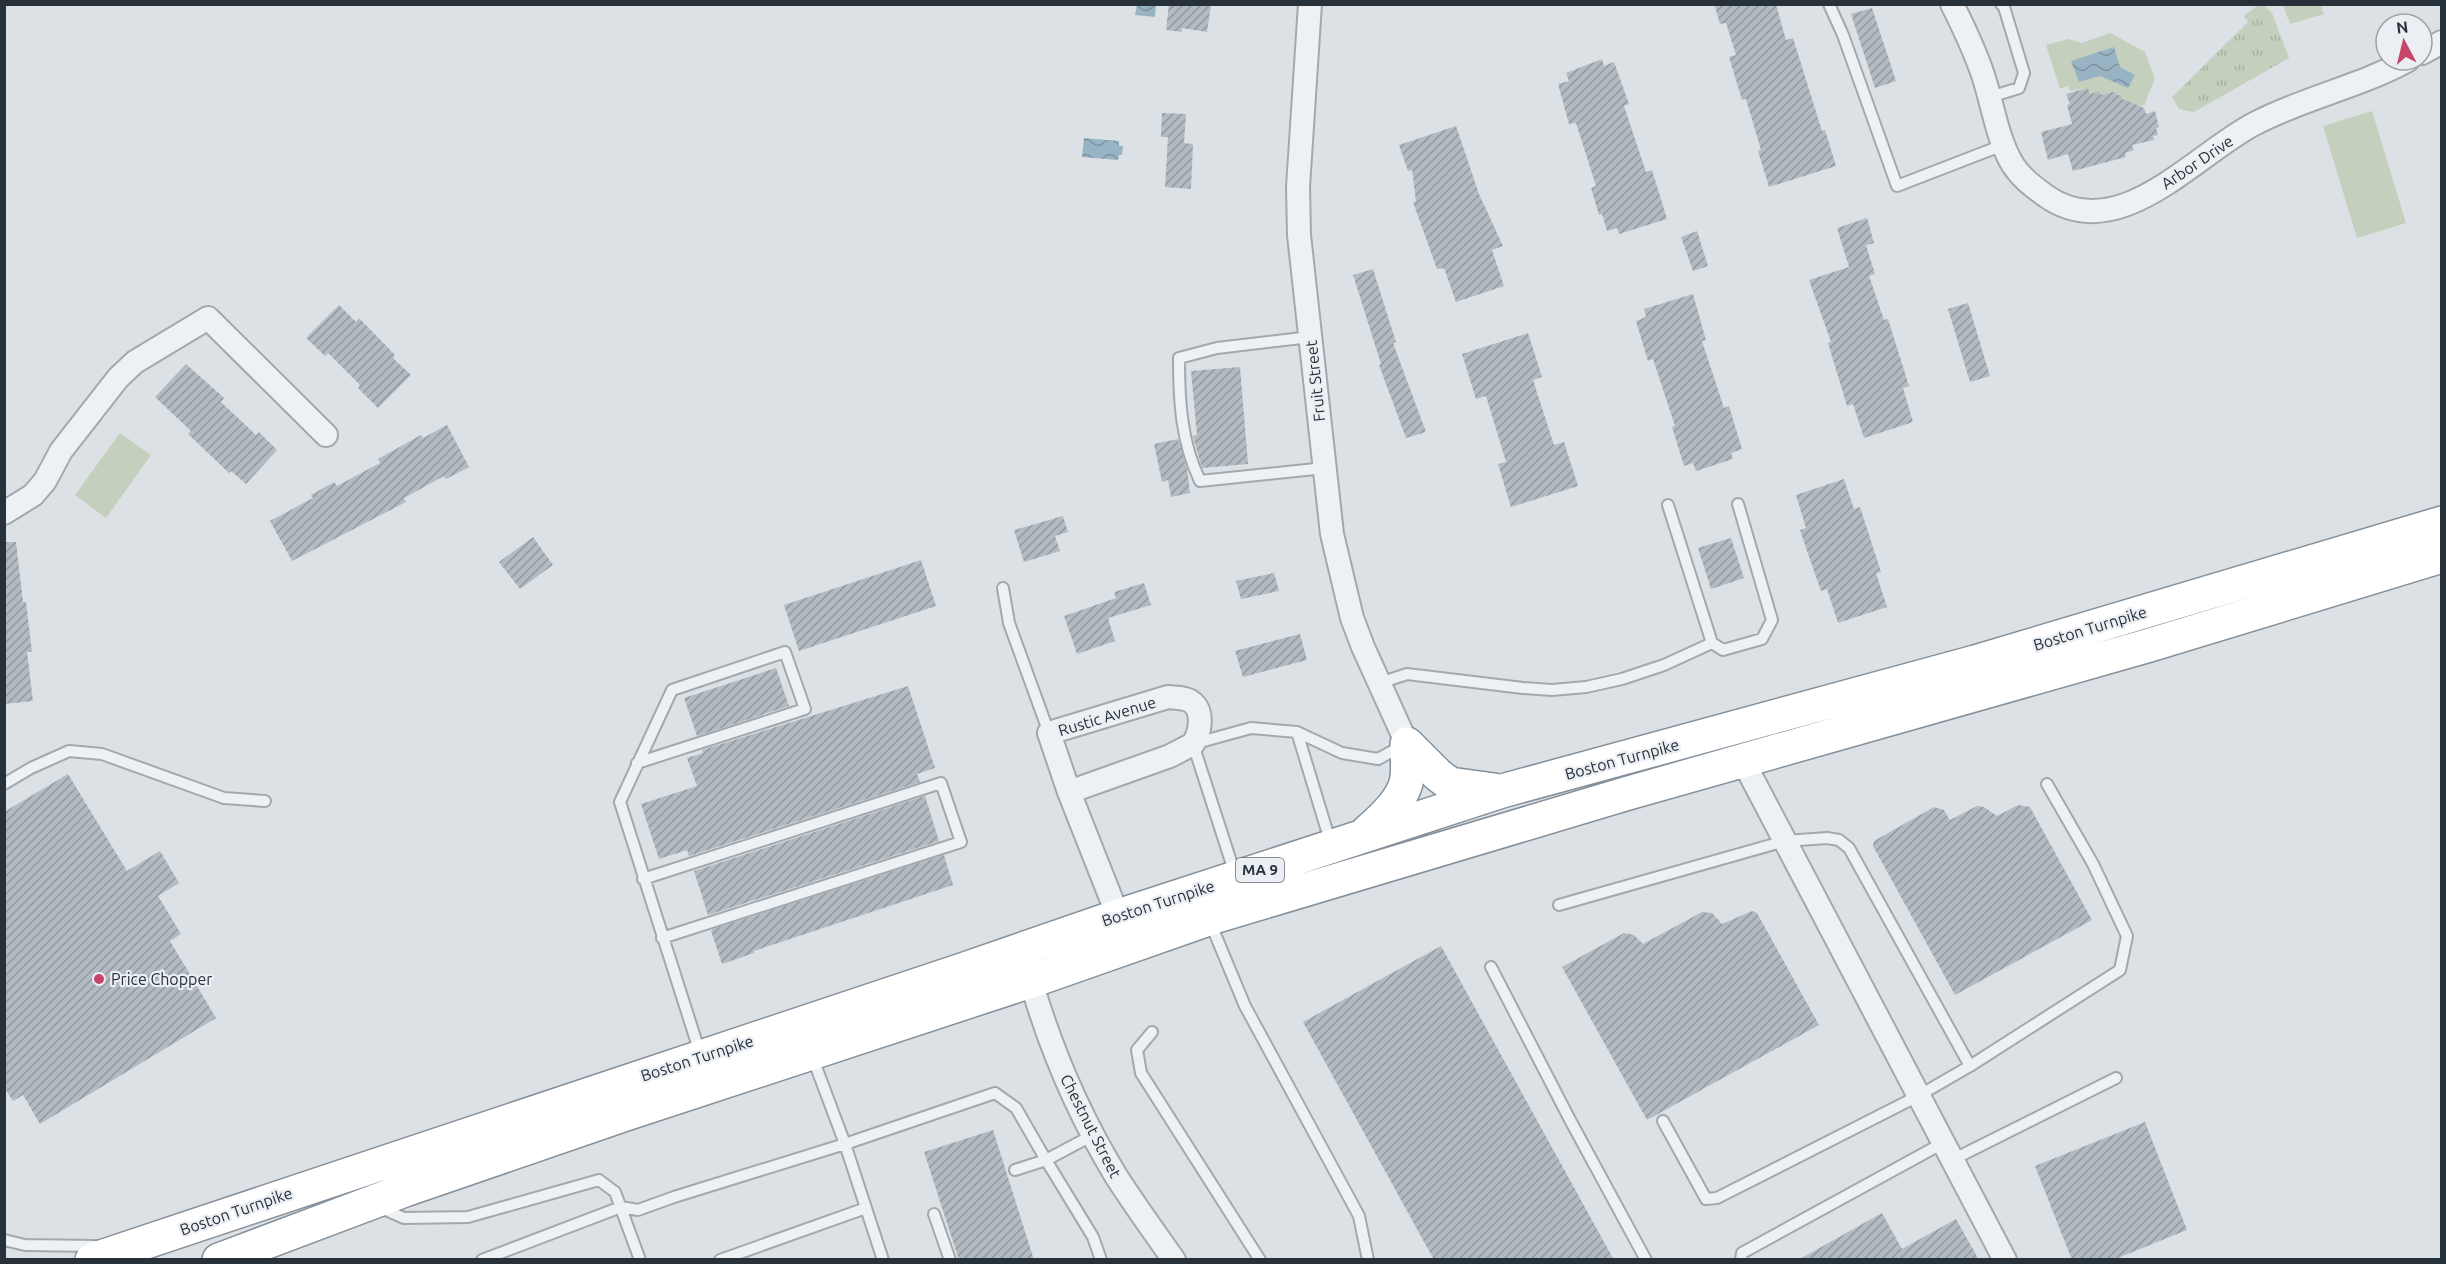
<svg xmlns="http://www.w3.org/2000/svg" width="2446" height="1264" font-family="Ubuntu,sans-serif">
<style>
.green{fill:#c4cfbd}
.park{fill:url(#park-tufts)}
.water{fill:url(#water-waves)}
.building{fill:url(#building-hatch)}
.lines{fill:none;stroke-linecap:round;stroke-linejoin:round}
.service-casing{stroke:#a2a9ae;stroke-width:14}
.minor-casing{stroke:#a2a9ae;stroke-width:26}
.trunk-casing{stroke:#84909b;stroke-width:36}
.service{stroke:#eef1f4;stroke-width:10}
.minor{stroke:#eef1f4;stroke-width:22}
.trunk{stroke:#fff;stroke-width:33}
.poi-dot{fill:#c6456b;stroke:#ebeff3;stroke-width:2}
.labels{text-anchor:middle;stroke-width:4.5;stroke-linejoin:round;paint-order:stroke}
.shield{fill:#ebeff3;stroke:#616a72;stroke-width:1.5}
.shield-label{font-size:15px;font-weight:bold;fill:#26313a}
.street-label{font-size:16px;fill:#26313a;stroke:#ebeff3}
.poi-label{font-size:16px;fill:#26313a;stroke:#ebeff3;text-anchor:start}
</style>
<defs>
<pattern id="park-tufts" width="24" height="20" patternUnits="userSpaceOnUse" patternTransform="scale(1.5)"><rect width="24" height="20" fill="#c4cfbd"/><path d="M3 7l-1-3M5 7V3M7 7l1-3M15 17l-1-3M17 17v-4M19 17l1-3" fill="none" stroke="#a8b2a3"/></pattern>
<pattern id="water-waves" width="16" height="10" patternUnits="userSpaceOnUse" patternTransform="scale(1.5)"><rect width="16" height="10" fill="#98b4c4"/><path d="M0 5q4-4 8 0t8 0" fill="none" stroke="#7c93a0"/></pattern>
<pattern id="building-hatch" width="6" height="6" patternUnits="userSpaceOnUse" patternTransform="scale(1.5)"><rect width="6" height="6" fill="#b3bbc2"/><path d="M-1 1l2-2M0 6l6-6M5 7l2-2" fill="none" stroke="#91999f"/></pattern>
</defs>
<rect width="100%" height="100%" fill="#dce1e5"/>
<path class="green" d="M2283,5H2320L2324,14L2290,24Z
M2110,33L2145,52L2155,79L2144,105L2128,109L2126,100L2118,94L2114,97L2111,92L2101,95L2100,91L2090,94L2088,88L2070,91L2068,86L2060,89L2046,45L2069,39L2082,43Z
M2372,111L2406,223L2357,238L2323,126Z
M120,433L151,455L106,518L75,495Z"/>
<path class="park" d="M2258,5H2263L2272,13L2289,58L2194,112L2179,109L2172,97L2248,22L2244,16Z"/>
<path class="water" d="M1137,5H1156L1155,17L1135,15Z
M2114,47L2120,67L2135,75L2128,88L2100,76L2079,82L2071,61Z
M1084,138L1119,141V146H1123L1122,155H1119L1118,160L1082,157Z"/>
<path class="building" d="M1169,4H1211L1207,32L1182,28V32L1166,30Z
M1714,4H1776L1786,40L1793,38L1822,131L1825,130L1836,166L1769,187L1758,151L1761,150L1746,99L1742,100L1729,57L1736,55L1726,23L1720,24Z
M1872,8L1896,81L1875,88L1851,14Z
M1602,59L1604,66L1614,62L1629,104L1624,106L1646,172L1652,170L1667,219L1619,234L1617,228L1607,231L1602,214L1599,215L1591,188L1596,186L1576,123L1569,124L1558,84L1569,81L1566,73Z
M2088,88L2090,94L2100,91L2101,95L2112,92L2121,96L2123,99L2144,108L2146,114L2155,111L2159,127L2156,128L2158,135L2153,136L2154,140L2132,145L2134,150L2125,153L2126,157L2073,171L2068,154L2048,160L2041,132L2072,124L2067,105L2070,104L2066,94Z
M1162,113L1186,114L1184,143L1193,144L1191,189L1165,187L1168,137H1161Z
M1456,126L1479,194L1503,246L1492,250L1504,286L1456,302L1444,268L1437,269L1413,202L1416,201L1412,170L1408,171L1399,145Z
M1867,218L1874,243L1866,245L1875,274L1869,276L1884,320L1888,319L1909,386L1903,388L1913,422L1864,438L1853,404L1847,406L1828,343L1831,342L1809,280L1849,267L1837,228Z
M1697,231L1708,266L1693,271L1681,237Z
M1373,269L1396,342L1393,343L1426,432L1406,438L1379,365L1381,364L1353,275Z
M1693,294L1706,340L1702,341L1724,408L1729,406L1742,449L1731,453L1733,459L1696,471L1693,463L1684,466L1672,427L1675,426L1653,359L1648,361L1636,321L1646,317L1644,309Z
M1968,303L1990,376L1970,382L1948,309Z
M339,305L356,322L359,318L395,355L393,358L411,375L378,408L358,388L360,385L328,353L325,356L306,338Z
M1528,333L1542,377L1533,380L1554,445L1564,442L1578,486L1511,507L1498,464L1506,462L1486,396L1476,399L1462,354Z
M186,364L224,398L221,402L256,435L259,432L277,450L246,484L231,471L229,473L188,434L191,431L155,397Z
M1240,367L1248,464L1202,468L1193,436L1197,435L1191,371Z
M447,425L469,467L446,479L444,476L404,498L406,502L292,561L270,521L313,498L311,495L334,482L337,486L380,463L378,459L421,435L423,438Z
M1178,439L1187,469L1190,493L1171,497L1168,480L1162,482L1154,444Z
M1844,479L1854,509L1860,507L1881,572L1876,573L1887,607L1838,623L1827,589L1821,591L1807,551L1800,530L1806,528L1796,495Z
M1063,516L1068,532L1055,536L1060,551L1024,562L1014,530Z
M533,537L553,565L520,589L499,562Z
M1731,538L1744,578L1711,589L1698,548Z
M4,542H16L23,602H26L32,652H27L33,701L4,704Z
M921,560L936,606L799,651L784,605Z
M1274,573L1279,591L1241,599L1236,581Z
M1144,583L1151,605L1108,618L1115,641L1077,654L1064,616L1116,598L1114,592Z
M1300,634L1307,660L1243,677L1235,651Z
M776,668L789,706L697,736L684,698Z
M908,686L935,768L917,774L920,782L689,856L687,850L659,859L641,804L697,786L687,758L703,753L702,750Z
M68,774L127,871L160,851L179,883L158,896L181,934L170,941L216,1018L40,1124L23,1095L13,1101L4,1087V812Z
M925,796L939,841L708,915L694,871Z
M2018,805L2030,807L2092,920L1955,995L1873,846L1874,841L1934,807L1944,810L1950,820L1977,806L1984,807L1997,816Z
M944,855L953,885L754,951V953L722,964L711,931L713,929Z
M1752,911L1757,913L1819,1025L1647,1120L1562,967L1624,933L1634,935L1643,944L1702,912L1712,913L1722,924Z
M1441,946L1614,1260H1434L1303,1022Z
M2145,1122L2187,1230L2113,1260H2072L2035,1166Z
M993,1130L1034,1260H959L924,1152Z
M1882,1213L1902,1249L1956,1219L1979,1260H1798Z"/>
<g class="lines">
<g class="service-casing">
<path id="service" d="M1829,4L1843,35L1897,186L2003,145
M1990,97L2019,88L2024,73L2004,7L2001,4
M1310,337L1217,348L1179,358C1179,401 1181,441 1200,481L1325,468
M1003,588L1009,623L1049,733
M1712,643L1723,650L1762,639L1772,620L1738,504
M1380,683L1407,674L1523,688L1552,690L1586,687L1622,679L1664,665L1712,643L1668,505
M1297,732L1342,753L1378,759L1402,746
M637,763L805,709L785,652L672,690L620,802L700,1053
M4,784L31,768L69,751L102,754L224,798L265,801
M1235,874L1193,744L1251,728L1297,732L1331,844
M643,879L941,783L961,842L662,938
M1559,905L1785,841L1827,838L1839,840L1849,848L1970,1066L2120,970L2127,936L2093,864L2047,784
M1210,922L1245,1006L1359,1216L1368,1260
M1491,967L1569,1118L1646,1260
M1152,1032L1137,1050L1141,1073L1260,1260
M1663,1121L1706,1199L1717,1198L1918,1096L1970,1066
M1093,1135L1046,1160L1093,1237L1101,1260
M1952,1160L2116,1078
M379,1207L404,1218L468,1217L599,1180L615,1192L640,1260
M934,1214L950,1260
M4,1240L25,1245L96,1246
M482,1260L621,1207L638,1210L674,1197L845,1144L812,1056
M720,1260L866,1208
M883,1260L845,1144L995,1093L1016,1108L1046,1160L1015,1170
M1741,1260L1742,1253L1943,1143"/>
</g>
<g class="minor-casing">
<path id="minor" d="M1310,4L1298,187L1299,235L1332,534L1352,618L1363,647L1407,744
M1952,4C1964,28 1975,51 1983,75C1993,105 1997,139 2013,165C2022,179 2034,187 2046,196C2118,247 2193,156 2254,124C2303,98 2359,87 2408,60
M2422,53L2442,42
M4,513L33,495L45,481L61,451L118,378L135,362L208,318L326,435
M1743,761L2005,1260
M1069,792L1170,756L1193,744C1200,733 1204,713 1193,703C1186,697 1176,698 1168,697L1049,733L1069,792L1118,916
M1031,981C1051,1050 1079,1115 1116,1176C1134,1204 1154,1232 1174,1260"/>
</g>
<g class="trunk-casing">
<path id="trunk" d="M1407,744L1438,775L1450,784L1494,790
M1367,832C1381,820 1401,802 1406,783C1409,771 1407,756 1407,744
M92,1260L962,970L1118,916L1502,791L1975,662L2442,523
M219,1260L405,1190L626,1114L1043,977L1217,916L1625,794L2150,645L2442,556"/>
</g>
<use href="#service" class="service"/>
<use href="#minor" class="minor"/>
<use href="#trunk" class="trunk"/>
</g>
<circle class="poi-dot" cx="99" cy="979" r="6"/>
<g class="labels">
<rect class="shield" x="1236" y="858" width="48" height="24" rx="4.5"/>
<g class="shield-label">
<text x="1260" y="875">MA 9</text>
</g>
<g class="street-label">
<text transform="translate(2197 162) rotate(-34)" y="6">Arbor Drive</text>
<text transform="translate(1315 381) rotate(-96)" y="6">Fruit Street</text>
<text transform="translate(2090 628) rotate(-17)" y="6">Boston Turnpike</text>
<text transform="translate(1107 716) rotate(-17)" y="6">Rustic Avenue</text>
<text transform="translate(1622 759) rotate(-15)" y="6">Boston Turnpike</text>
<text transform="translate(1158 903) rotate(-18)" y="6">Boston Turnpike</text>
<text transform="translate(697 1058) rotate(-18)" y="6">Boston Turnpike</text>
<text transform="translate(1091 1126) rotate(63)" y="6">Chestnut Street</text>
<text transform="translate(236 1211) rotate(-19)" y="6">Boston Turnpike</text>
</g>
<g class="poi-label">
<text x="111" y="985">Price Chopper</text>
</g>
</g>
<rect width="2446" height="1264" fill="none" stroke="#26313a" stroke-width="12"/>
<g transform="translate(2404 42) rotate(353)"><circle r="28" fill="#ebeff3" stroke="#9ca3a9" stroke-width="1.5"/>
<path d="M0-4.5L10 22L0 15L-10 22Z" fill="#c6456b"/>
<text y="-9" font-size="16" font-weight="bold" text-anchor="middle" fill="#26313a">N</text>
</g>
</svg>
